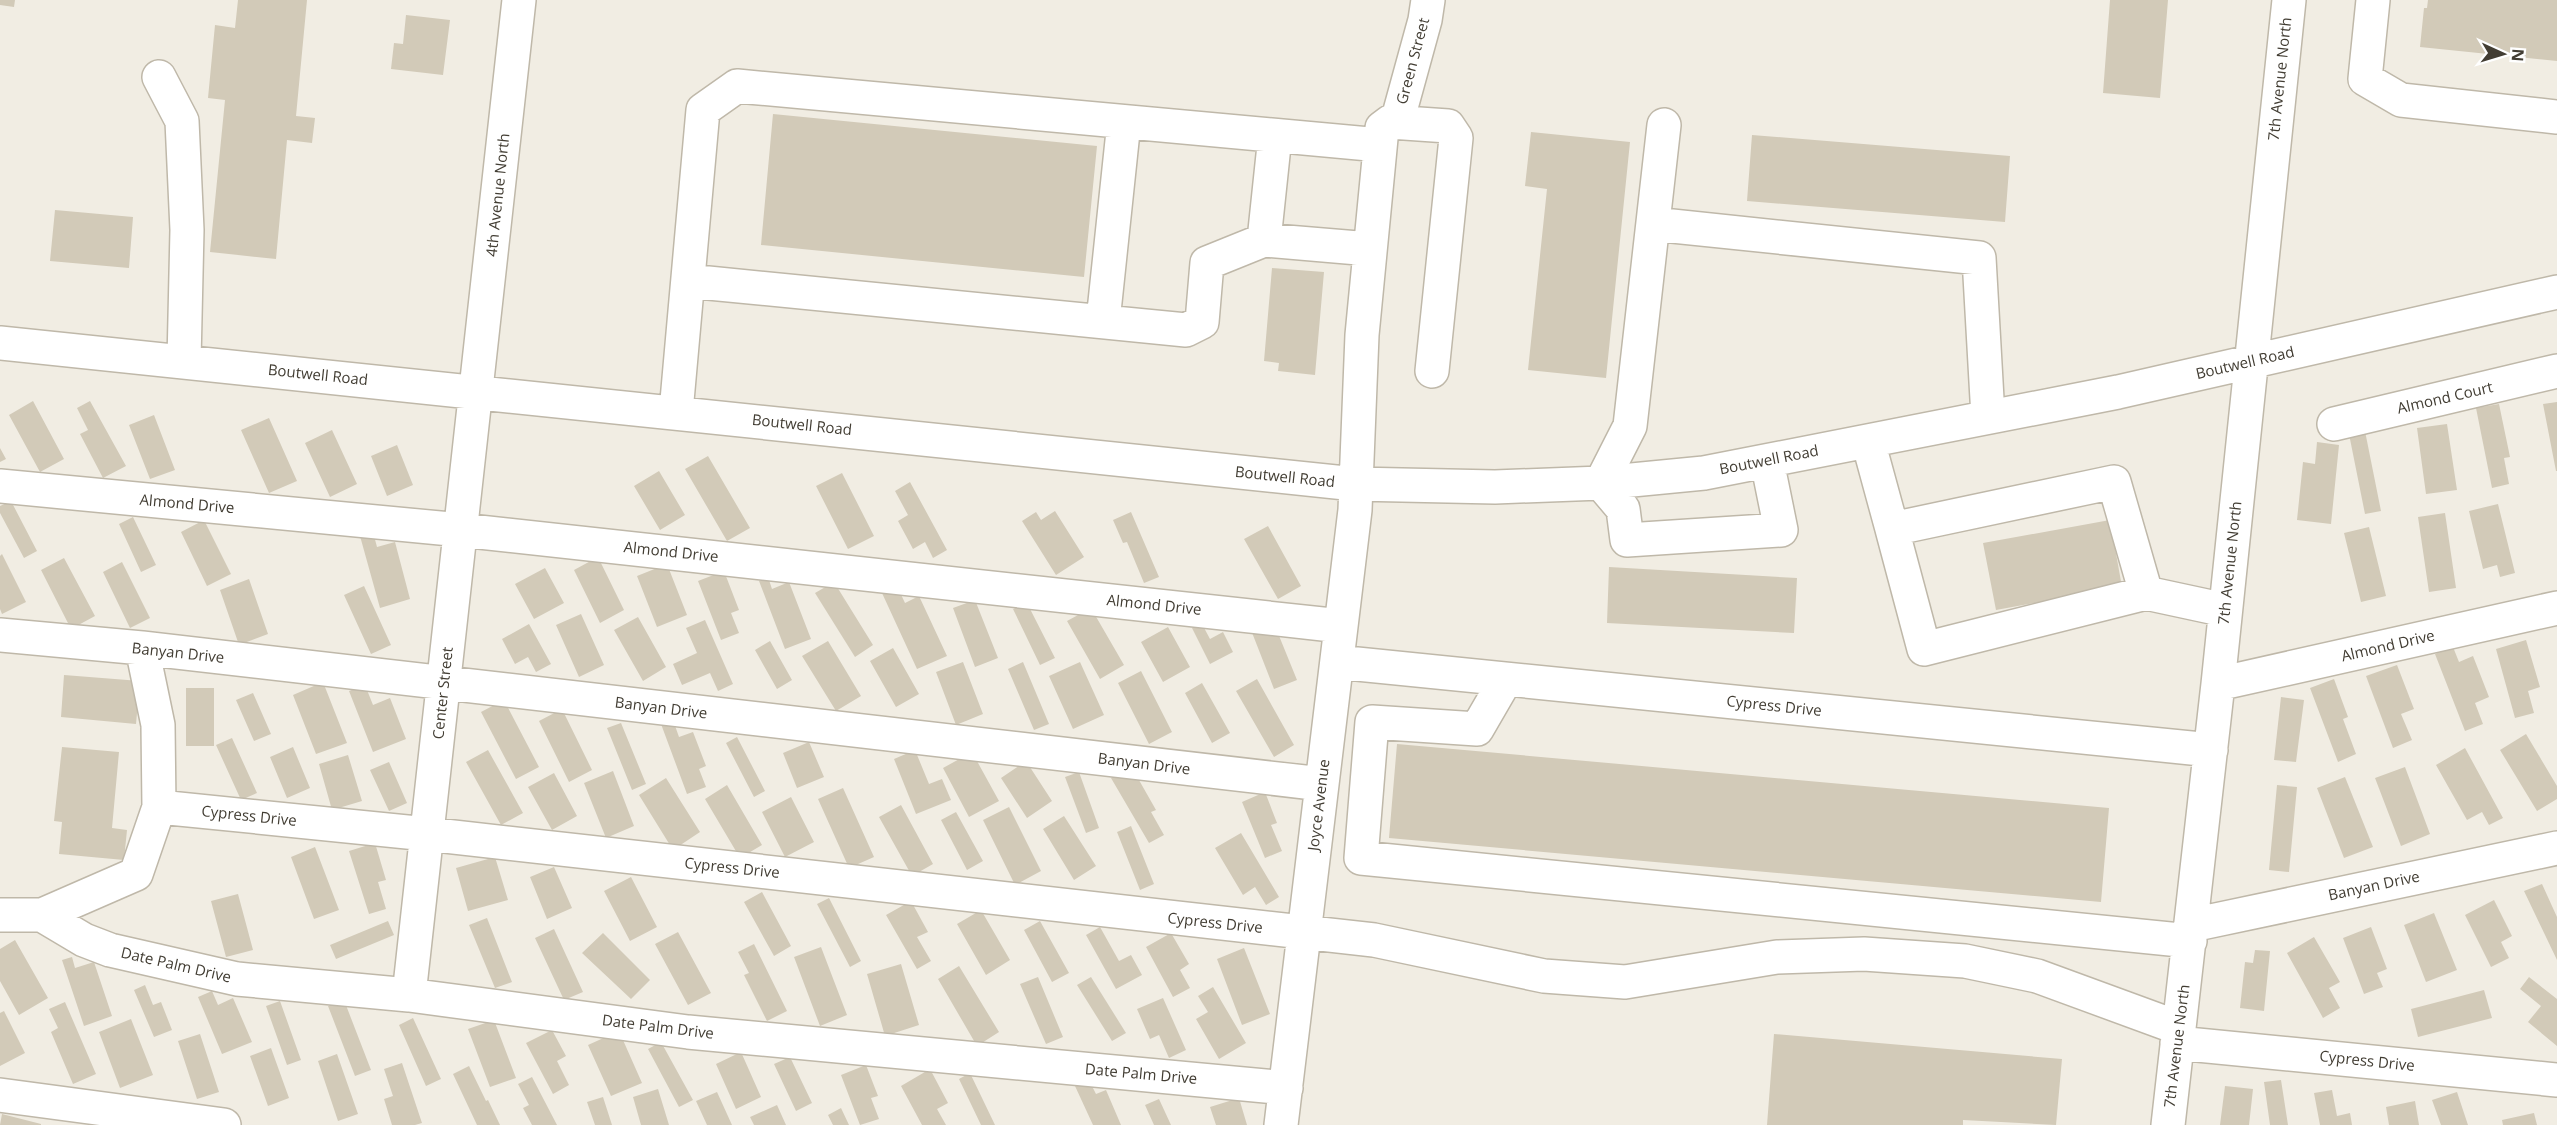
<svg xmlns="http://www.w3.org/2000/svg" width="2557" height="1125" font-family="'Open Sans',sans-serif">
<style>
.building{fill:#d2cab8}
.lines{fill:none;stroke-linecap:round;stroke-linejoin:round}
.minor-casing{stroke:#bfb8a9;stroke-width:36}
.minor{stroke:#fff;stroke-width:33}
.labels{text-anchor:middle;stroke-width:5;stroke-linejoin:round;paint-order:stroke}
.street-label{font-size:15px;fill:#423d33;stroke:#fff}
</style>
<rect width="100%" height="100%" fill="#f1ede3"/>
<path class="building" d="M0,0H15L14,7L0,5Z
M238,0H307L296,116L315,118L312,143L287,140L276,259L210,252L225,100L208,98L215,25L235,28Z
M2110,0H2168L2160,98L2103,93Z
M2428,0H2557V61L2420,47L2424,8H2427Z
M406,15L450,20L443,75L391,69L394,43L403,44Z
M773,114L1097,146L1084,277L761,245Z
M1531,132L1630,142L1606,378L1528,370L1547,189L1525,186Z
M1752,135L2010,156L2005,222L1747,201Z
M55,210L133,217L129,268L50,261Z
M1272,268L1324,272L1315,375L1278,371L1279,363L1264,361Z
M33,401L64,459L40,472L9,415Z
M90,401L126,466L103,478L80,434L88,430L77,408Z
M2557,402V471H2556L2543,404Z
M2499,404L2510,457L2504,458L2509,484L2492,488L2476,408Z
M154,415L175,470L150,479L129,425Z
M269,418L297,481L269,493L241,430Z
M2447,424L2457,490L2426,494L2417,428Z
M332,430L357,484L330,497L305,443Z
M2365,431L2381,511L2365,514L2349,434Z
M2317,442L2339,445L2331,524L2297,520L2303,462L2315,464Z
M397,445L413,485L387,496L371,456Z
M0,448L6,459L0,462Z
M708,456L750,528L727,541L685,469Z
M659,471L685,515L660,530L634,486Z
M842,473L874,536L848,549L816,486Z
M910,482L947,550L933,558L925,542L913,549L898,521L908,515L895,491Z
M11,501L37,551L24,558L0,513V506Z
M2498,504L2515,573L2500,577L2497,565L2483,569L2469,511Z
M1055,511L1084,557L1056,575L1022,521L1036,512L1041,520Z
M1131,512L1159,577L1144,583L1127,542L1123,543L1113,520Z
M2445,513L2456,588L2429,592L2418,517Z
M133,517L156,565L141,572L119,524Z
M204,520L231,574L207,586L181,532Z
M2110,520L2122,587L1996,610L1983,543Z
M1268,526L1301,586L1278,599L1244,539Z
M2369,527L2386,596L2361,602L2344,533Z
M373,532L377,547L395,542L410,599L380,608L360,536Z
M2,554L26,602L2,614L0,609V556Z
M598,557L624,610L600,623L574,570Z
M64,558L95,616L71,629L41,570Z
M122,562L150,618L130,628L103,572Z
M667,564L687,615L657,627L637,576Z
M1609,567L1797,578L1794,633L1607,623Z
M545,568L564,603L534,619L515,584Z
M724,571L739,610L731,613L739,633L721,640L698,581Z
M768,577L772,589L789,582L811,639L785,649L759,581Z
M249,579L268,634L239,645L220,590Z
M834,582L873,645L855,657L815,593Z
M364,586L391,645L371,654L344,595Z
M897,586L905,603L919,596L947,656L917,669L882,593Z
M975,600L998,658L975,667L953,608Z
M1027,603L1055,658L1040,665L1013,609Z
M1091,608L1124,665L1100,679L1067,621Z
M581,614L604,665L579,677L556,625Z
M638,617L666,667L643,681L614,630Z
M705,620L733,684L718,691L710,673L682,685L673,664L697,653L686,628Z
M1273,621L1297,680L1274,689L1251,630Z
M529,624L551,664L536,672L528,657L515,664L502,639Z
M1202,624L1210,639L1223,632L1233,652L1210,664L1192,628Z
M1168,627L1190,667L1163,682L1141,642Z
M2526,640L2540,687L2528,691L2534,713L2515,718L2496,649Z
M770,641L792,680L777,689L755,650Z
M828,641L861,696L836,711L802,656Z
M2453,647L2459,662L2473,656L2489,697L2475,703L2483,724L2465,731L2435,654Z
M893,648L919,694L896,707L870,661Z
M963,662L983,714L956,725L936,672Z
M1023,662L1049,724L1034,730L1008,669Z
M1080,662L1104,715L1073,729L1049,676Z
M2397,665L2414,709L2401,714L2412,740L2393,748L2366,676Z
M1141,671L1172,732L1149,744L1118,683Z
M64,675L140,681L136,724L61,717Z
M1257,679L1294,745L1274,757L1236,691Z
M2334,679L2348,717L2343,719L2356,754L2338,762L2310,688Z
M323,682L347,743L316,754L293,695Z
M1202,683L1230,733L1212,743L1185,693Z
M365,685L373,705L390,698L406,739L373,752L349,691Z
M186,688H214V746H186Z
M253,693L271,734L254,741L236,700Z
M2281,697L2304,700L2296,762L2274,760Z
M504,700L539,767L516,779L481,712Z
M562,709L592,770L569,782L539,721Z
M673,720L679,737L693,732L706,766L699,769L706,787L687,794L661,724Z
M621,723L646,784L632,790L607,728Z
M2526,734L2557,786V799L2537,811L2500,750Z
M737,737L765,791L754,797L726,743Z
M232,738L257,793L241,800L216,745Z
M809,742L824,777L797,788L783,753Z
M1397,744L2109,808L2101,902L1389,838Z
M62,747L119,752L112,828L127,830L124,860L59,854L62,822L54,821Z
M293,747L310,788L287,798L270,757Z
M2465,748L2503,818L2489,825L2482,812L2467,820L2436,765Z
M488,750L523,813L501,825L466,762Z
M915,750L929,784L942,779L951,800L916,814L894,759Z
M972,752L999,801L969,817L943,768Z
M348,755L362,801L332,810L319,764Z
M1026,761L1052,801L1027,818L1001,778Z
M389,762L407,803L389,811L370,770Z
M1131,766L1156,810L1151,812L1164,835L1149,843L1111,778Z
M2405,767L2430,834L2401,846L2375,778Z
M613,771L634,826L606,838L584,783Z
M1079,772L1099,828L1086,833L1065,777Z
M554,773L577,816L552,830L528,787Z
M2345,777L2373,847L2344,858L2317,788Z
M666,778L700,832L673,850L639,795Z
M727,785L762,845L740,858L705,799Z
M2277,785L2297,787L2289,872L2269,870Z
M843,788L874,857L849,868L818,799Z
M1265,792L1277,823L1271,825L1282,851L1265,858L1242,802Z
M791,797L814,842L785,857L762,812Z
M901,805L933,864L912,876L879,817Z
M1009,807L1041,871L1015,885L983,820Z
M956,812L983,861L967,870L941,820Z
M1064,816L1096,866L1074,880L1043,829Z
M1131,826L1154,884L1140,890L1117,832Z
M1241,833L1279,897L1266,905L1255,887L1243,895L1215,848Z
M375,843L386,880L378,882L386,909L369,914L349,851Z
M315,847L339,910L314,919L291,857Z
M495,857L508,900L468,911L456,868Z
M554,867L572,908L547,919L530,877Z
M631,877L657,927L630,941L604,891Z
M2542,884L2557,917V960L2524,891Z
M762,892L791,946L774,956L744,902Z
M238,894L253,950L226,957L211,901Z
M829,898L861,961L850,967L817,904Z
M2494,900L2512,936L2501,942L2509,958L2491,967L2465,915Z
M911,901L928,932L917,937L931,961L917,969L886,915Z
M981,910L1010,960L986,975L957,924Z
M2434,913L2457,970L2426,982L2404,925Z
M487,918L512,982L495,988L469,925Z
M388,921L394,935L336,959L330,945Z
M1040,921L1069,973L1052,982L1024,930Z
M1100,927L1119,961L1131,955L1142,975L1116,989L1086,935Z
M2371,927L2387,969L2377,973L2383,987L2364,994L2343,938Z
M554,929L583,992L564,1000L535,938Z
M678,932L711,993L688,1005L655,944Z
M603,933L650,980L631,999L582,953Z
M1171,933L1189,964L1180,970L1190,988L1173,997L1146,947Z
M2314,937L2340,982L2329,988L2340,1008L2323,1018L2287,953Z
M15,940L48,998L19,1015L0,981V949Z
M754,944L787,1011L767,1021L744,975L749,973L738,952Z
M821,947L847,1015L820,1026L794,957Z
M1244,948L1270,1014L1242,1025L1217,959Z
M2255,950L2270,951L2264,1011L2240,1008L2245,962L2253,963Z
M72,957L75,968L94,962L112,1016L84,1026L62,960Z
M901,964L919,1025L885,1036L867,974Z
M959,966L999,1032L977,1046L938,979Z
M1038,977L1063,1037L1046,1044L1020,984Z
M1091,977L1126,1033L1112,1041L1077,985Z
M2529,977L2557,999V1046L2528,1022L2541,1006L2520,989Z
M145,985L153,1005L161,1002L172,1030L154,1037L134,990Z
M1213,987L1246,1043L1219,1059L1196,1019L1208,1012L1198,996Z
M2484,990L2492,1018L2418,1037L2411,1009Z
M212,991L218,1005L233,998L252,1042L222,1054L198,997Z
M1163,998L1186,1050L1169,1058L1159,1035L1150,1039L1137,1009Z
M344,1000L371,1070L355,1076L328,1006Z
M280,1001L301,1060L287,1065L266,1006Z
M65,1002L96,1074L73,1084L51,1032L58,1028L49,1009Z
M4,1011L25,1053L0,1066V1013Z
M413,1018L441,1079L426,1086L399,1025Z
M131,1019L153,1075L120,1088L99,1032Z
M494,1020L516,1078L490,1087L468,1029Z
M552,1030L566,1056L557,1061L569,1085L553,1094L526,1043Z
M619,1031L642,1083L611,1096L588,1045Z
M200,1034L219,1092L197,1099L178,1041Z
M1774,1034L2062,1059L2056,1125L1963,1120V1125H1767Z
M661,1042L693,1100L679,1107L648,1049Z
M271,1048L289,1098L268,1106L250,1056Z
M741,1052L761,1097L736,1109L716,1064Z
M337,1054L358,1114L338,1121L318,1061Z
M790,1057L812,1103L796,1111L774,1064Z
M402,1063L422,1123L415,1125H392L384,1099L393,1096L384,1069Z
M866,1065L878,1096L871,1098L879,1119L860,1125L841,1075Z
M469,1066L486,1101L488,1100L500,1125H477L453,1074Z
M930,1069L948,1103L937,1109L946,1125H922L901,1086Z
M970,1073L995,1125H981L959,1079Z
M532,1077L557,1125H532L523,1108L529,1105L518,1084Z
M1089,1080L1096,1094L1106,1090L1121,1125H1093L1075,1086Z
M2281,1080L2288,1125H2270L2264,1082Z
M2225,1086L2253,1089L2249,1125H2220Z
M658,1089L669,1125H641L633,1097Z
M2332,1090L2337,1116L2350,1113L2352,1125H2320L2314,1093Z
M717,1092L732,1125H707L696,1101Z
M2457,1092L2468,1125H2441L2432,1100Z
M603,1097L612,1125H595L587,1102Z
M1239,1098L1247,1125H1216L1210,1107Z
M1159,1099L1171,1125H1154L1145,1105Z
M2415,1101L2419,1125H2389L2386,1107Z
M777,1105L786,1125H754L750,1117Z
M841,1108L849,1125H833L828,1115Z
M2534,1113L2537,1125H2503L2502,1120Z
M2,1114L41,1124V1125H0Z"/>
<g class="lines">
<g class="minor-casing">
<path id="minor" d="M2373,0L2365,79L2401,100L2557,117
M159,77L182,121L187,230L184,361
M1397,122L1425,20L1428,0
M1664,125L1630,426L1601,483L1623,509L1627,540L1781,530L1767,461
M1653,224L1979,258L1988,417
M1264,240L1275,136
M688,281L1186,330L1202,322L1207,263L1264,240L1370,249
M1103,321L1124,122
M0,343L1355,484L1495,487L1601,483L1704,473L2118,392L2557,292
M676,412L703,110L737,86L1380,145
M2334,424L2557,371
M1868,441L1892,529
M0,486L461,530L1341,626
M2146,593L1924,649L1892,529L2114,482L2146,593L2225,610
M0,635L142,648L1322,784
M1337,662L2211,750
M1506,679L1477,729L1372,722L1361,858L2190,941
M2218,684L2557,608
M159,807L427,834L1374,940L1544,976L1625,982L1777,957L1864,954L1965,961L2037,976L2179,1028
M0,915H42L136,874L159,807L158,725L142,648
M42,915L84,940L110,950L237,979L409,995L688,1032L1286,1088
M2192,925L2557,848
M409,995L519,0
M2177,1043L2557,1080
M0,1095L224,1125
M1281,1125L1355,510L1362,335L1382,128L1390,122L1448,126L1456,138L1432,371
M2168,1125L2218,684L2289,0"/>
</g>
<use href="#minor" class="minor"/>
</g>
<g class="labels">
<g class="street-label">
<text transform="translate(1413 61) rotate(-75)" y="5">Green Street</text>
<text transform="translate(2280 79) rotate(-84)" y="5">7th Avenue North</text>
<text transform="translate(498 195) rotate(-84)" y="5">4th Avenue North</text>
<text transform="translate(2245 363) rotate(-13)" y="5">Boutwell Road</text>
<text transform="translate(318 375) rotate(6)" y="5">Boutwell Road</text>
<text transform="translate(2445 398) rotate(-13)" y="5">Almond Court</text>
<text transform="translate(802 425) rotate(6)" y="5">Boutwell Road</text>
<text transform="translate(1769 460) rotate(-11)" y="5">Boutwell Road</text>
<text transform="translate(1285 477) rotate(6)" y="5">Boutwell Road</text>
<text transform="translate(187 504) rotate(5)" y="5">Almond Drive</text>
<text transform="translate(671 552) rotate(6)" y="5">Almond Drive</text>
<text transform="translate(2230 563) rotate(-84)" y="5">7th Avenue North</text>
<text transform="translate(1154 605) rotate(6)" y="5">Almond Drive</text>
<text transform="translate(2388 646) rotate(-13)" y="5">Almond Drive</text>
<text transform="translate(178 653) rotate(6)" y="5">Banyan Drive</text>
<text transform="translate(443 693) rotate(-84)" y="5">Center Street</text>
<text transform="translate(1774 706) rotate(6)" y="5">Cypress Drive</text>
<text transform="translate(661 708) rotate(7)" y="5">Banyan Drive</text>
<text transform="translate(1144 764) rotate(7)" y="5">Banyan Drive</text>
<text transform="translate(1319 805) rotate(-83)" y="5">Joyce Avenue</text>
<text transform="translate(249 816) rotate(6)" y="5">Cypress Drive</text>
<text transform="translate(732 868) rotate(6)" y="5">Cypress Drive</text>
<text transform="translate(2374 886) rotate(-12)" y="5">Banyan Drive</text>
<text transform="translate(1215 923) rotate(6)" y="5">Cypress Drive</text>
<text transform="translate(176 965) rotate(13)" y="5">Date Palm Drive</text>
<text transform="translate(658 1027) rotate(7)" y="5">Date Palm Drive</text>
<text transform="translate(2177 1046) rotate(-83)" y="5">7th Avenue North</text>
<text transform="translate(2367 1061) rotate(6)" y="5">Cypress Drive</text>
<text transform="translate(1141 1074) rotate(5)" y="5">Date Palm Drive</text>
</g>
</g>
<g transform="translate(2503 54) rotate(94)" stroke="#ffffff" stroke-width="4.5" paint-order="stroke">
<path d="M0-4.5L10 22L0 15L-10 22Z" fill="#423d33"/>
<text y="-9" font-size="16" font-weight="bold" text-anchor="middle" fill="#423d33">N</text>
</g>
</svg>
